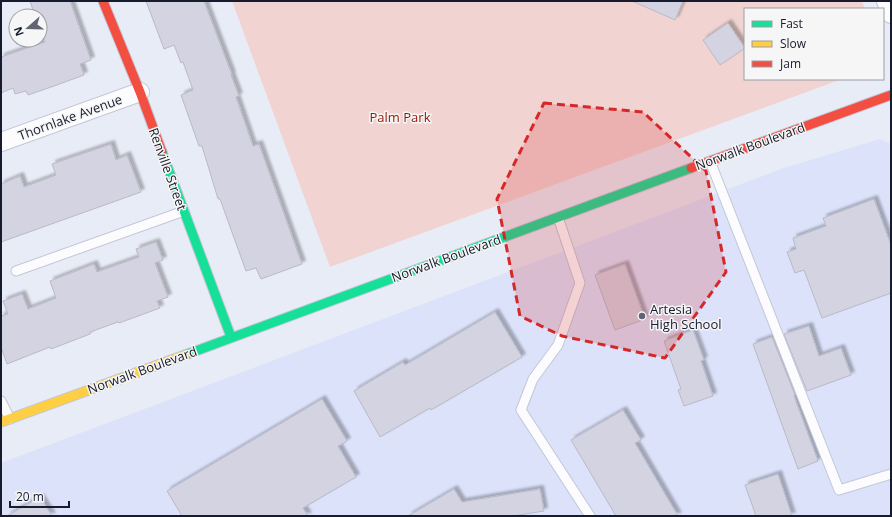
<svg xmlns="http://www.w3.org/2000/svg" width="892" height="517" font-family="'Open Sans',sans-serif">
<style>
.built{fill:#dbe2fa}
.green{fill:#f1d4d2}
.building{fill:#d3d3e1;stroke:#b9b9c7;filter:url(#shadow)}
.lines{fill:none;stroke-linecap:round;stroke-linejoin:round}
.lane-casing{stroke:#c3c7d6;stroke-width:11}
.street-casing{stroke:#c3c7d6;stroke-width:20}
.fast-casing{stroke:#c3c7d6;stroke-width:11}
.slow-casing{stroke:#c3c7d6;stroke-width:11}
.jam-casing{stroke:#c3c7d6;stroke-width:11}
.lane{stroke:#fcfcfe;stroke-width:9}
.street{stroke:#fcfcfe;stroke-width:18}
.fast{stroke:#16e098;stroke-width:9}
.slow{stroke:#ffcf43;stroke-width:9}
.jam{stroke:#f24e42;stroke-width:9}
.marked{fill:#d62828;fill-opacity:0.2;stroke:#d62828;stroke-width:3;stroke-dasharray:8 5;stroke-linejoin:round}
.poi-dot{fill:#606473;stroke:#f6f6f6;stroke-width:1.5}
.labels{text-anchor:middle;stroke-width:3;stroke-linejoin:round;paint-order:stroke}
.street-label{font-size:13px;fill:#161b2d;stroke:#f6f6f6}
.park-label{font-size:13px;fill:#921600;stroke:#f6f6f6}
.poi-label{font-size:13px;fill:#161b2d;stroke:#f6f6f6;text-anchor:start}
</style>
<defs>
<filter id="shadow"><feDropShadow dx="3.5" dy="-3.5" stdDeviation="1" flood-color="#0004"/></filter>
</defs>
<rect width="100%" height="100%" fill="#e8ecf6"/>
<path class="built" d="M880,139L891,144V516H1V463L784,168Z"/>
<path class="green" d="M232,1H862L865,9H745V79H842L330,267Z"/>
<path class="building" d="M30,1H70L91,60L80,64L84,75L54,86L28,95L26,91L15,94L13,88L1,93V57L45,42L40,29V16H35Z
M146,1H204L232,75H231L239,96L236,97L253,146L259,144L302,264L261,279L256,268L246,271L220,199H218L202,146H199L181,95L193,90L183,62L181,63L174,45L164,49Z
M632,1H683L675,20Z
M728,23L745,48L720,65L703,40Z
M111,144L116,160L127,155L141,192L1,242V184L20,176L24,187L56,175L52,164Z
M874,199L891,245V293L822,318L804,270L795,273L787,252L796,249L793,238L826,226L823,218Z
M156,242L163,260L155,263L168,297L157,301L160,308L119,323L118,322L90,332V334L51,349L50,347L7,364L1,347V316L8,314L3,301L22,294L28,309L56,298L50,281L94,264L97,272L139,257L136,249Z
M625,264L645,319L615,330L595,275Z
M495,312L522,357L431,410L430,408L380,437L354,391L403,362L405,365Z
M809,326L819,356L841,348L851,375L807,391L784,334Z
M693,330L704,360L701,361L713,396L684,406L678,390L681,389L664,341Z
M772,337L795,395L794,396L818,461L798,469L753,344Z
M322,399L347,441L338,446L356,477L303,508L308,516H182L167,491Z
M623,410L641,440L635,443L678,516H616L571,440Z
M778,474L792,516H756L745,485Z
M454,489L462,502L540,489L544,511L513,516H408Z
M40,497L52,516H7Z"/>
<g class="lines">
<g class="lane-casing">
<path id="lane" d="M710,161L839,490L891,474
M558,217L580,283L558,345L533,379L521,410L590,516
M16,271L184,211
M1,401L10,419"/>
</g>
<g class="street-casing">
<path id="street" d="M886,1L891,14
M1,142L140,92"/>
</g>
<g class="fast-casing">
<path id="fast" d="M162,152L231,337
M185,355L691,168"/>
</g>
<g class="slow-casing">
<path id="slow" d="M1,422L185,355"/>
</g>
<g class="jam-casing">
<path id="jam" d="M103,1L140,92L162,152
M691,168L891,95"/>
</g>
<use href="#lane" class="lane"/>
<use href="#street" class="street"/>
<use href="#fast" class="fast"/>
<use href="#slow" class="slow"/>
<use href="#jam" class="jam"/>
</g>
<path class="marked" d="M544,103L643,112L706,171L726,272L665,358L562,336L520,316L497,199Z"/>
<circle class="poi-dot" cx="642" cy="316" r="4"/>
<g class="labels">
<g class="street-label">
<text transform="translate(70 117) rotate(-20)" y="5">Thornlake Avenue</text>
<text transform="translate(750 146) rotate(-20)" y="5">Norwalk Boulevard</text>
<text transform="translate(168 169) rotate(70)" y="5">Renville Street</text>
<text transform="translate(446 258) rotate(-20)" y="5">Norwalk Boulevard</text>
<text transform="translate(142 370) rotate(-20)" y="5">Norwalk Boulevard</text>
</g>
<g class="park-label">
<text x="400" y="122">Palm Park</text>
</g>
<g class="poi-label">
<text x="650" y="314">Artesia<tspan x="650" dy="15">High School</tspan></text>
</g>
</g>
<rect width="892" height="517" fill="none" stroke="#161b2d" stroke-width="4"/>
<rect x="744" y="8" width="140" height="72" fill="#f6f6f6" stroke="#9c9ea6"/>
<rect x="752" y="21" width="20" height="6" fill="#16e098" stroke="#9c9ea6"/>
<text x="780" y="28" font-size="12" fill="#161b2d">Fast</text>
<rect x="752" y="41" width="20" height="6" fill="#ffcf43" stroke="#9c9ea6"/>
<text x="780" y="48" font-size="12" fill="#161b2d">Slow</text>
<rect x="752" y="61" width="20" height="6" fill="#f24e42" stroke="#9c9ea6"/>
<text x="780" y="68" font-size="12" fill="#161b2d">Jam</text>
<g transform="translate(28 28) rotate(250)"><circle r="19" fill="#f6f6f6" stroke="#9c9ea6"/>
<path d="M0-3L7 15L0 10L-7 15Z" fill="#606473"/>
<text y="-6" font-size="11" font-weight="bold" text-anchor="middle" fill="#161b2d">N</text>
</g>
<path d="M10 501v6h59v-6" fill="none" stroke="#161b2d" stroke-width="2"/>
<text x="16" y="501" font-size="12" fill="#161b2d" stroke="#f6f6f6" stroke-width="3" paint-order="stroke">20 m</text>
</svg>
